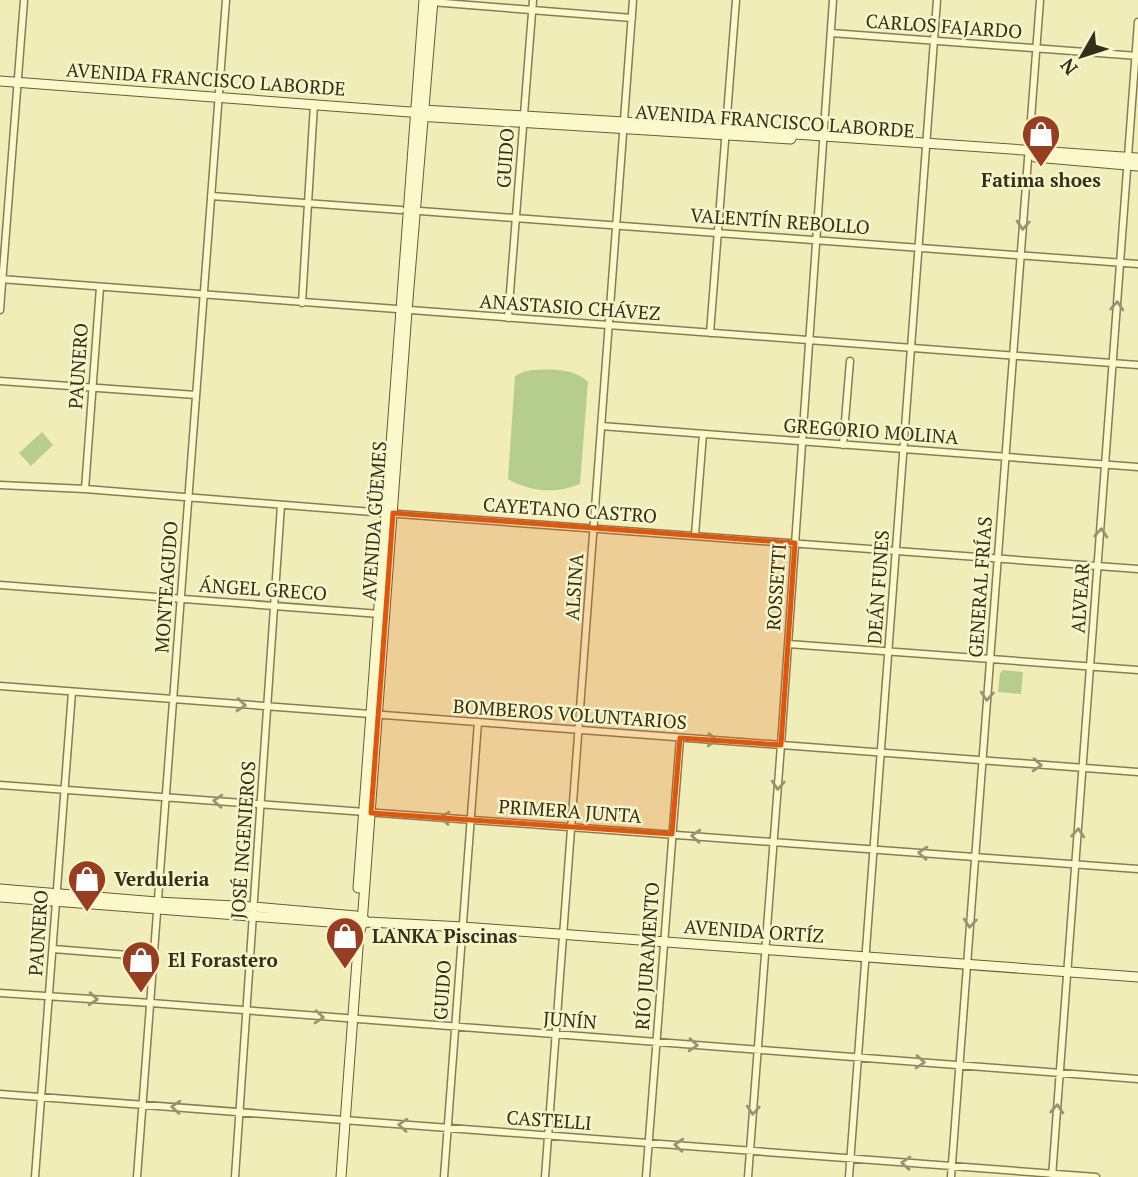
<svg xmlns="http://www.w3.org/2000/svg" width="1138" height="1177" font-family="'PT Serif',serif">
<style>
.green{fill:#b6ce8d}
.lines{fill:none;stroke-linecap:round;stroke-linejoin:round}
.street-casing{stroke:#877c53;stroke-width:9}
.secondary-casing{stroke:#685c37;stroke-width:11}
.street{stroke:#fbf9cc;stroke-width:6}
.secondary{stroke:#fbf9cc;stroke-width:9}
.oneway{stroke:#989472}
.marked{fill:#df570d;fill-opacity:0.2;stroke:#df570d;stroke-width:5;stroke-linejoin:round}
.labels{text-anchor:middle;stroke-width:5;stroke-linejoin:round;paint-order:stroke}
.street-label{font-size:19px;fill:#352e19;stroke:#f7f5c9}
.poi-label{font-size:19px;font-weight:bold;fill:#352e19;stroke:#f7f5c9;text-anchor:start}
</style>
<rect width="100%" height="100%" fill="#f0edb9"/>
<path class="green" d="M532,370C550,369 575,368 588,382L580,484C557,494 530,492 508,479L515,376L523,372Z
M42,432L53,445L31,466L19,453Z
M1003,670L1023,672L1021,694L998,692L1000,673Z"/>
<g class="lines">
<g class="street-casing">
<path id="street" d="M431,2L632,18
M831,33L1138,56
M211,196L401,210
M420,211L1138,264
M0,279L1138,365
M302,303L314,104
M0,310L24,0
M508,318L533,0
M710,333L736,0
M0,381L196,395
M601,426L1138,467
M843,445L850,361
M0,485L85,489L385,513L1138,569
M85,489L100,287
M695,535L703,434
M0,585L380,614
M788,644L1138,670
M0,686L1138,772
M0,785L1138,869
M53,949L154,957
M0,993L151,1003L1138,1079
M0,1094L1096,1177
M35,1177L72,692
M137,1177L226,0
M235,1177L281,505
M444,1177L478,722
M545,1177L633,0
M646,1177L680,738
M748,1177L781,745L833,0
M849,1177L937,0
M951,1177L1040,0
M1052,1177L1138,22"/>
</g>
<g class="secondary-casing">
<path id="secondary" d="M0,81L410,112L416,110H423L624,122L1138,158
M417,116L791,139
M1035,157L1138,166
M358,888L424,0
M0,889L157,902L253,907L356,916L362,918L366,921
M0,897L356,924L368,922L463,927L1138,977
M341,1177L359,934L362,924L407,311L433,0"/>
</g>
<use href="#street" class="street"/>
<use href="#secondary" class="secondary"/>
</g>
<defs><path id="oneway-chevron" d="M-2-3.5L2.5 0L-2 3.5" fill="none" stroke-width="1.6" stroke-linecap="round" stroke-linejoin="round" transform="scale(1.75)"/></defs>
<g class="oneway">
<use href="#oneway-chevron" transform="translate(1023 225) rotate(94)"/>
<use href="#oneway-chevron" transform="translate(1117 306) rotate(-86)"/>
<use href="#oneway-chevron" transform="translate(1101 533) rotate(-86)"/>
<use href="#oneway-chevron" transform="translate(987 696) rotate(94)"/>
<use href="#oneway-chevron" transform="translate(241 705) rotate(5)"/>
<use href="#oneway-chevron" transform="translate(712 740) rotate(4)"/>
<use href="#oneway-chevron" transform="translate(1037 765) rotate(4)"/>
<use href="#oneway-chevron" transform="translate(778 785) rotate(94)"/>
<use href="#oneway-chevron" transform="translate(218 801) rotate(-176)"/>
<use href="#oneway-chevron" transform="translate(445 818) rotate(-176)"/>
<use href="#oneway-chevron" transform="translate(1078 833) rotate(-86)"/>
<use href="#oneway-chevron" transform="translate(696 836) rotate(-176)"/>
<use href="#oneway-chevron" transform="translate(923 853) rotate(-176)"/>
<use href="#oneway-chevron" transform="translate(970 923) rotate(94)"/>
<use href="#oneway-chevron" transform="translate(93 999) rotate(4)"/>
<use href="#oneway-chevron" transform="translate(319 1017) rotate(4)"/>
<use href="#oneway-chevron" transform="translate(693 1045) rotate(4)"/>
<use href="#oneway-chevron" transform="translate(920 1062) rotate(4)"/>
<use href="#oneway-chevron" transform="translate(176 1107) rotate(-176)"/>
<use href="#oneway-chevron" transform="translate(1057 1109) rotate(-86)"/>
<use href="#oneway-chevron" transform="translate(753 1110) rotate(94)"/>
<use href="#oneway-chevron" transform="translate(403 1125) rotate(-176)"/>
<use href="#oneway-chevron" transform="translate(679 1145) rotate(-176)"/>
<use href="#oneway-chevron" transform="translate(906 1163) rotate(-176)"/>
</g>
<path class="marked" d="M393,513L795,543L781,745L680,738L672,834L371,813Z"/>
<defs>
<g id="shop-pin" transform="scale(2.0125)"><path d="M0 17L-7.5 6A9.5 9.5 0 1 1 7.5 6Z" fill="#993d20" stroke="#f7f5c9"/><path d="M-5-2.5h2.3a2.7 3.5 0 0 1 5.4 0H5L5.5 6h-11ZM-1.5-2.5h3a1.5 2.3 0 0 0-3 0Z" fill="#fff"/></g>
</defs>
<g fill-rule="evenodd">
<use href="#shop-pin" x="1041" y="134"/>
<use href="#shop-pin" x="87" y="879"/>
<use href="#shop-pin" x="345" y="936"/>
<use href="#shop-pin" x="141" y="960"/>
</g>
<g class="labels">
<g class="street-label">
<text transform="translate(944 26) rotate(4)" y="7">CARLOS FAJARDO</text>
<text transform="translate(206 79) rotate(4)" y="7">AVENIDA FRANCISCO LABORDE</text>
<text transform="translate(775 121) rotate(4)" y="7">AVENIDA FRANCISCO LABORDE</text>
<text transform="translate(505 158) rotate(-86)" y="7">GUIDO</text>
<text transform="translate(780 221) rotate(4)" y="7">VALENTÍN REBOLLO</text>
<text transform="translate(570 307) rotate(4)" y="7">ANASTASIO CHÁVEZ</text>
<text transform="translate(78 366) rotate(-86)" y="7">PAUNERO</text>
<text transform="translate(871 431) rotate(4)" y="7">GREGORIO MOLINA</text>
<text transform="translate(570 510) rotate(4)" y="7">CAYETANO CASTRO</text>
<text transform="translate(374 521) rotate(-86)" y="7">AVENIDA GÜEMES</text>
<text transform="translate(166 587) rotate(-86)" y="7">MONTEAGUDO</text>
<text transform="translate(574 587) rotate(-86)" y="7">ALSINA</text>
<text transform="translate(776 587) rotate(-86)" y="7">ROSSETTI</text>
<text transform="translate(878 587) rotate(-86)" y="7">DEÁN FUNES</text>
<text transform="translate(980 587) rotate(-86)" y="7">GENERAL FRÍAS</text>
<text transform="translate(263 589) rotate(4)" y="7">ÁNGEL GRECO</text>
<text transform="translate(1080 598) rotate(-86)" y="7">ALVEAR</text>
<text transform="translate(570 714) rotate(4)" y="7">BOMBEROS VOLUNTARIOS</text>
<text transform="translate(570 811) rotate(4)" y="7">PRIMERA JUNTA</text>
<text transform="translate(243 840) rotate(-86)" y="7">JOSÉ INGENIEROS</text>
<text transform="translate(754 931) rotate(4)" y="7">AVENIDA ORTÍZ</text>
<text transform="translate(38 933) rotate(-86)" y="7">PAUNERO</text>
<text transform="translate(647 956) rotate(-86)" y="7">RÍO JURAMENTO</text>
<text transform="translate(442 990) rotate(-86)" y="7">GUIDO</text>
<text transform="translate(570 1020) rotate(4)" y="7">JUNÍN</text>
<text transform="translate(549 1120) rotate(4)" y="7">CASTELLI</text>
</g>
<g class="poi-label">
<text x="1041" y="187" text-anchor="middle">Fatima shoes</text>
<text x="114" y="886">Verduleria</text>
<text x="372" y="943">LANKA Piscinas</text>
<text x="168" y="967">El Forastero</text>
</g>
</g>
<g transform="translate(1082 56) rotate(231)" stroke="#f7f5c9" stroke-width="5" paint-order="stroke">
<path d="M0-5L12 26L0 18L-12 26Z" fill="#352e19"/>
<text y="-10" font-size="19" font-weight="bold" text-anchor="middle" fill="#352e19">N</text>
</g>
</svg>
